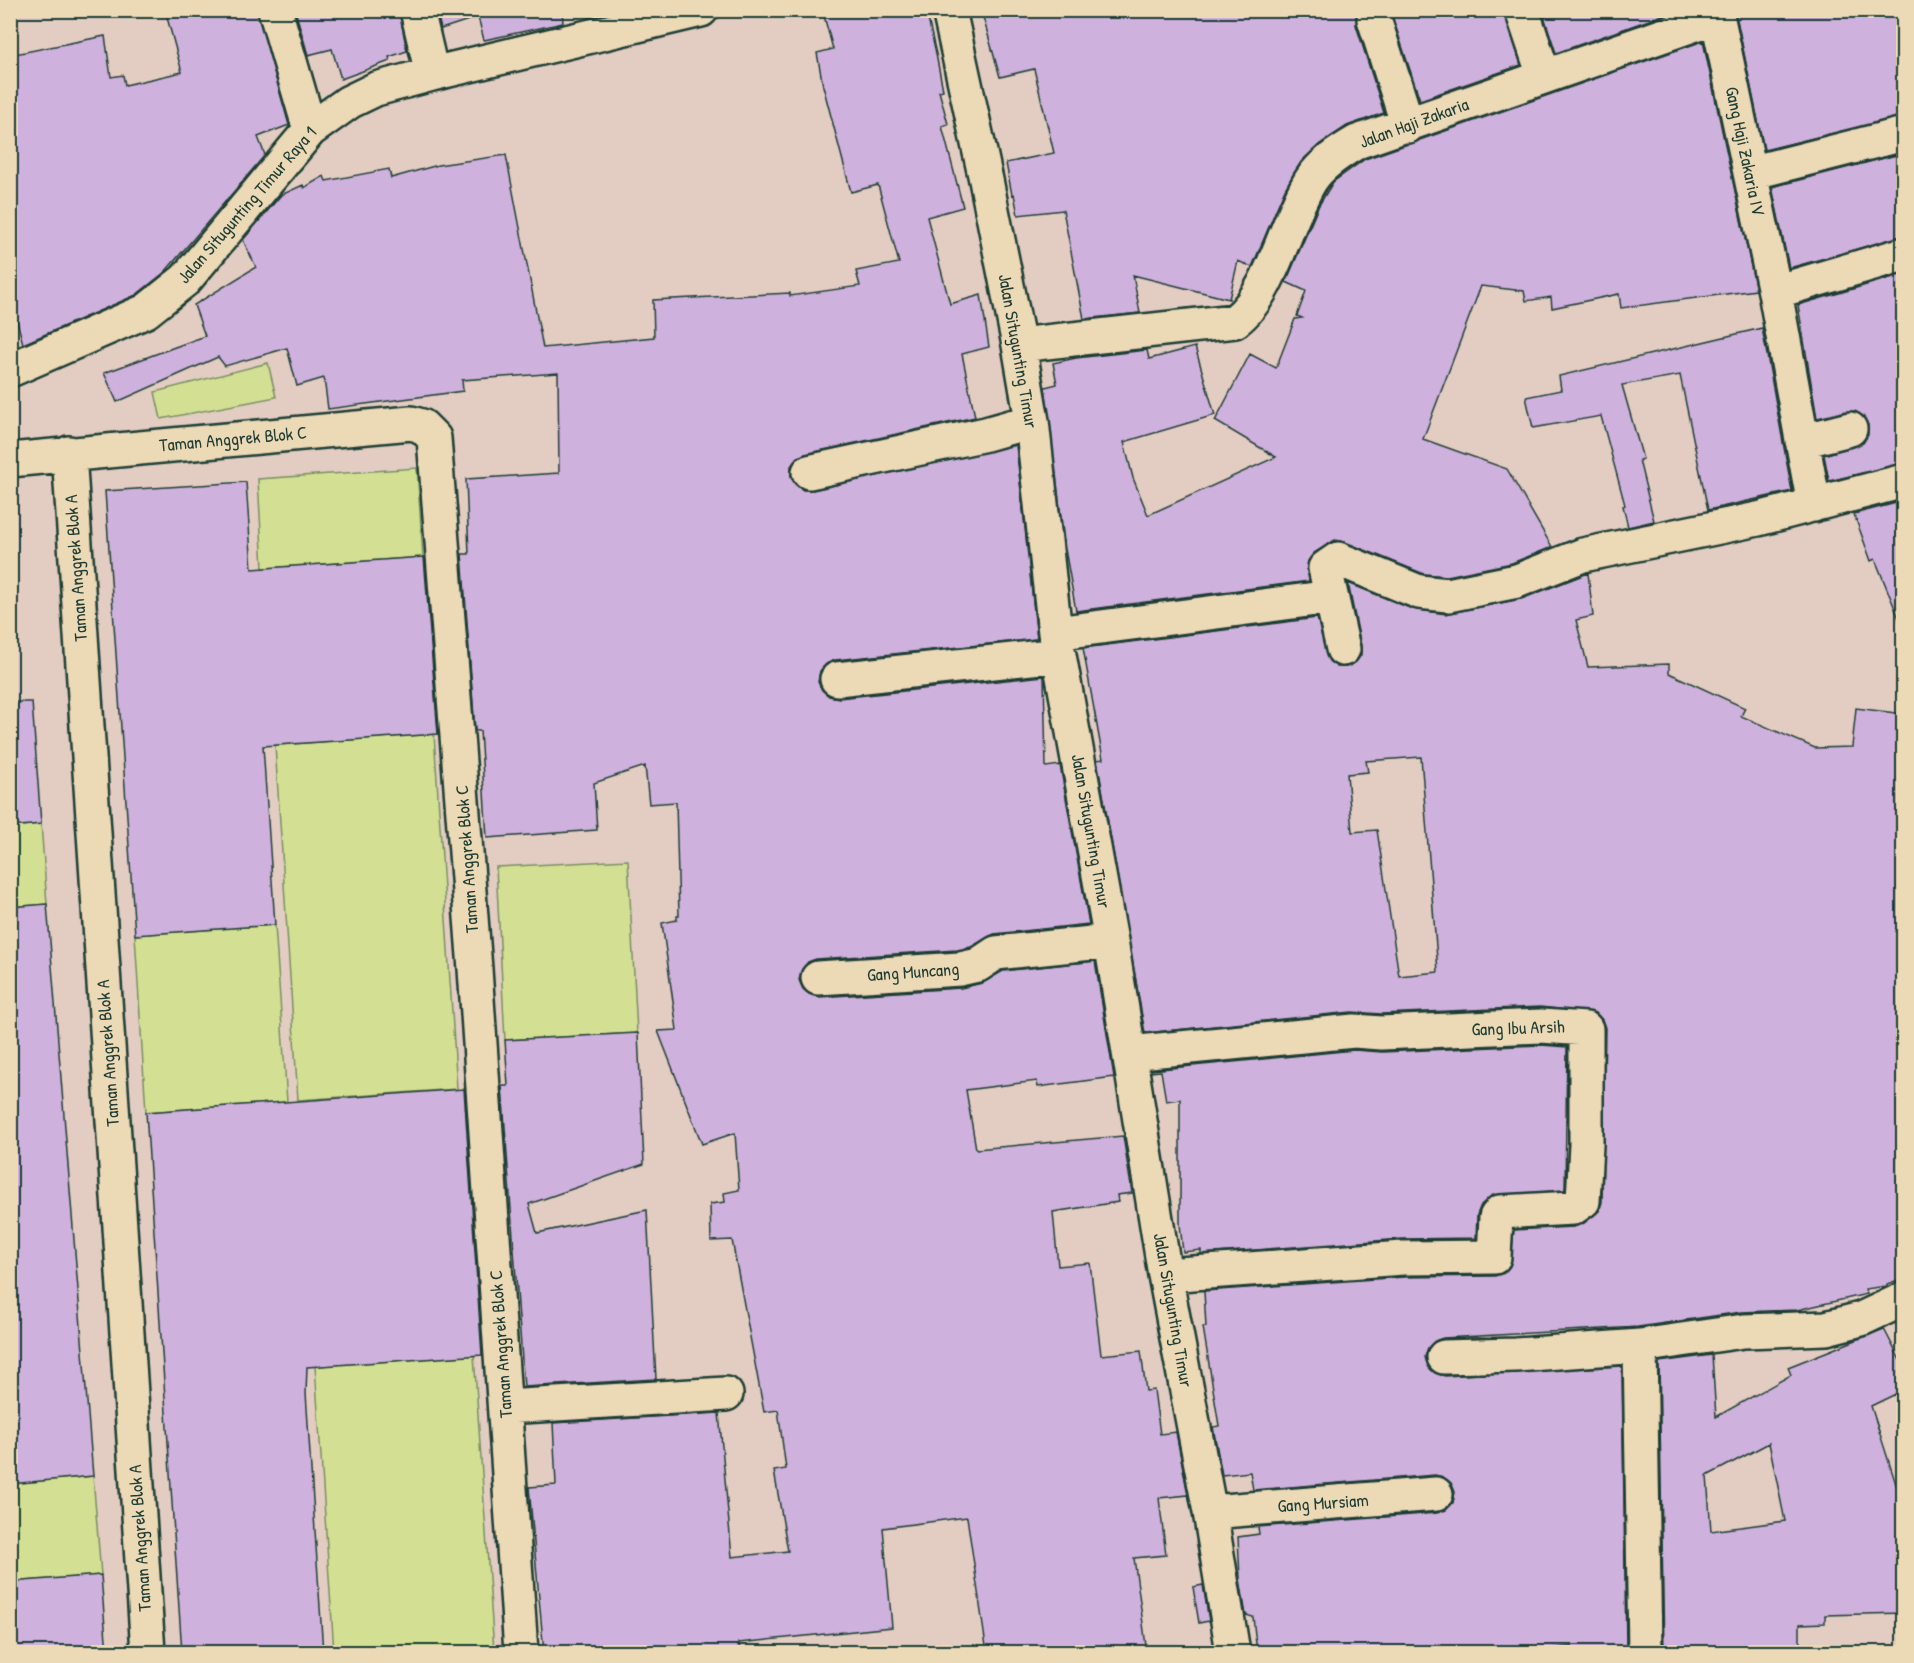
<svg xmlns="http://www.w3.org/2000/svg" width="1914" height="1663" font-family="'Patrick Hand',sans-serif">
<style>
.green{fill:#d3e093;stroke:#798e64;stroke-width:1.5}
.building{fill:#cfb1de;stroke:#1f3d34;stroke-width:1.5;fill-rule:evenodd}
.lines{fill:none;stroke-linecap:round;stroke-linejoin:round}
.minor-casing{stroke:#1f3d34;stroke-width:38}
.minor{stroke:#ecd9b6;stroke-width:33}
.labels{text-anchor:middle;stroke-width:5;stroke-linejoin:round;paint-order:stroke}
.street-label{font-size:18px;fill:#1f3d34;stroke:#ecd9b6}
</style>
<rect width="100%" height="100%" fill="#e3cdc2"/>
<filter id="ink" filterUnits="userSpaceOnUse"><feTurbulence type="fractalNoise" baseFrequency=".0167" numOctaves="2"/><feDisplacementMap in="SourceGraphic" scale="12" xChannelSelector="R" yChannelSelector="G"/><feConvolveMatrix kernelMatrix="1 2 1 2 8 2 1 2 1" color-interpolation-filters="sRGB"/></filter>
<g filter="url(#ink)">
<path class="green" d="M268,363L276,397L161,419L155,392Z
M417,468L423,557L263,568L258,479Z
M434,734L457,1089L298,1100L275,745Z
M41,824L47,904L11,907V827Z
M628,860L637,1033L505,1040L496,867Z
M275,925L287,1102L146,1112L135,935Z
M474,1355L494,1652H334L315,1366Z
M93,1476L101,1575L11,1582V1484Z"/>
<path class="building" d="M165,10H257L289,125L258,137L265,155L165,272L136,295L23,344L10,294V55L105,36L111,77L123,75L125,85L182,72Z
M295,10H399L407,51L389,57L390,61L341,79L332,49L308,55Z
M436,10H562L563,23L484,40L478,17L441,29Z
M845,10H926L936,54L943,90L939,91L948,124L942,126L963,207L927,217L950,304L981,295L989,347L962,354L975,417L805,454L797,458L791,466V476L795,484L803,490H813L1016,445L1037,639L835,660L826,664L820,671L818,682L822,690L829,696L839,698L1044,676L1046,767L1060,765L1089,924L994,934L971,947L957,950L816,959L808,962L802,969L799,980L803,989L809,994L819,997L961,988L982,983L1003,971L1095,961L1114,1077L1038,1087L1037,1081L966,1090L976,1149L1123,1136L1132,1193L1117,1195L1118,1202L1053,1212L1058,1266L1090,1263L1101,1355L1141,1351L1146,1391L1154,1390L1160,1434L1176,1432L1188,1495L1159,1498L1166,1555L1134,1558L1147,1653H987L967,1517L883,1528L892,1627L739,1643L740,1653H544L529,1487L556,1485L553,1423L719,1413L732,1557L788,1551L774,1471L786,1469L778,1410L764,1412L732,1240L711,1241L710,1204L725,1202L724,1193L739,1190L735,1133L702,1144L658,1031L677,1030L662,923L677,920V916H679L676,802L649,804L645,766L594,783L597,830L487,838L480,731H475L462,554H469L466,479L559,473L558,373L462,380L463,391L328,409L324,378L297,386L287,348L225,366L218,357L117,402L104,373L205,336L194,305L256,267L243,240L281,195L303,185L304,188L324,176L326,181L389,169L391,178L438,165L506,155L543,348L654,337L653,300L790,293V296L860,286L856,271L899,263L878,185L851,192L823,86L817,53L833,49L824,16Z
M981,10H1358L1356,25L1384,113L1347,126L1320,144L1301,162L1285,189L1252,267L1238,261L1229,299L1133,275L1140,313L1084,319L1063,210L1018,215L1014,194L1012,195L1006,163L1054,153L1034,69L1000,77Z
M1390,10H1504L1521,65L1420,100Z
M1542,10H1677L1556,53Z
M1735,10H1899L1904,26V116L1764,150Z
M1703,41L1756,290L1621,308L1619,294L1552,308L1551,297L1526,301L1524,291L1481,286L1423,439L1507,469L1552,547L1512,563L1447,576L1424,574L1345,542L1335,540L1314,553L1308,561L1309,581L1076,611L1065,549L1045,387L1057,384L1053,363L1076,358L1147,350L1149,359L1195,347L1215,415L1124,442L1133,478L1148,515L1276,457L1215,421L1250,354L1276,368L1295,319L1302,318L1297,316L1306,291L1286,282L1319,205L1333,182L1365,159Z
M1904,153V236L1789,268L1772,187Z
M1904,274V463L1829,481L1824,455L1863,443L1868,435V425L1863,416L1855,411L1817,418L1798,305Z
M1762,328L1792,491L1708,510L1680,375L1622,385L1643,459L1639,460L1654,521L1628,527L1623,506L1625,505L1601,416L1533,428L1526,397L1561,390L1559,376Z
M246,482L252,569L424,557L438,734L263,746L275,925L135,935L105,491Z
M1904,501V626H1902L1875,559L1871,561L1854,514Z
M1588,573L1593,616L1576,620L1588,667L1669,664V673L1745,708L1741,716L1815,748L1852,747L1856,708L1904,714V1278L1887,1284V1286L1865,1289L1867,1294L1797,1310L1741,1312L1638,1327L1443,1338L1435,1341L1428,1348L1425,1357L1428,1366L1435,1373L1445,1376L1622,1366L1626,1650L1572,1653V1646L1517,1653H1257L1253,1617L1246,1615L1240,1579L1238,1537L1259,1534L1258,1527L1437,1513L1446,1510L1453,1503L1455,1492L1451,1483L1443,1477L1435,1475L1253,1490L1250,1472L1222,1475L1213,1427L1219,1426L1203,1327H1206L1204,1291L1404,1277L1495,1276L1504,1273L1510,1266L1514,1230L1574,1227L1584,1223L1599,1211L1602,1202L1605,1028L1602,1020L1596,1013L1540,1007L1381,1014L1352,1012L1145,1033L1097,760L1103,759L1083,648L1317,618L1329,661L1337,667H1346L1356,662L1361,655V646L1348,583L1412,609L1446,614L1521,599ZM1421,757L1438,972L1399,976L1377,830L1352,832L1347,774L1368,772L1366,761Z
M10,702H32L41,824L10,827Z
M47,904L93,1476L10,1484V907Z
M638,1033L644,1164L529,1204L537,1233L647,1210L656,1379L524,1387L502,1086H508L505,1040Z
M1541,1045L1567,1047L1565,1190L1491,1196L1481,1205L1477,1215L1476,1238L1402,1239L1201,1254V1250L1183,1252L1180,1224V1099L1166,1101L1161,1071L1151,1072V1070L1354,1050L1382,1052Z
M464,1089L482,1355L307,1367L306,1393L323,1653H182L146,1112Z
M1884,1329L1904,1368V1390L1871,1406L1904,1509V1613L1825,1615V1623L1800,1624V1653H1664L1659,1362L1712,1355L1716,1417L1791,1375L1788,1367ZM1769,1443L1785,1521L1711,1531L1707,1476Z
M101,1575L107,1653H10V1582Z
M1203,1585L1209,1621L1199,1623L1193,1587Z"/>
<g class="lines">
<g class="minor-casing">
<path id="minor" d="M275,10L310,130
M417,10L432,74
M949,10L986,180L1019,345L1032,421L1055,633L1111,941L1165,1275L1210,1512L1233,1652
M1522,10L1544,76
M1716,10L1775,292L1814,505
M1374,19L1408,126
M1750,173L1904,134
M1775,292L1904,254
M1019,345L1235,321C1273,292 1285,221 1311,180C1321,164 1340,152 1357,142L1690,26L1701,22L1712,10
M10,370L146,311L185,280L310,130L349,102L376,89L432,74L701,10
M1802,441L1850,429
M69,453L148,1652
M10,460L411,423L422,426L434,438L475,969L521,1652
M809,472L986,434L1032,421
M1055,633L1331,597
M1343,649L1325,568L1338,559L1419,592L1448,595L1517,581L1583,555L1758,519L1904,481
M837,679L1059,655
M818,978L960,969L978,965L996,953L1111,941
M1129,1053L1354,1031L1381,1033L1541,1026L1586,1029V1145L1583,1201L1573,1208L1500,1212L1496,1217L1494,1257L1403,1258L1165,1275
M1444,1357L1516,1355L1640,1346
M505,1407L726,1394
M1210,1512L1436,1494
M1645,1652L1640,1346L1744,1331L1826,1328L1861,1319L1904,1299"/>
</g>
<use href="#minor" class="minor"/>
</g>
</g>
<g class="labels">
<g class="street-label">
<text transform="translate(1414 123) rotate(-20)" y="6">Jalan Haji Zakaria</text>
<text transform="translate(1745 151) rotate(78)" y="6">Gang Haji Zakaria IV</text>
<text transform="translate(247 205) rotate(-49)" y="6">Jalan Situgunting Timur Raya 1</text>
<text transform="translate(1018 351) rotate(80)" y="6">Jalan Situgunting Timur</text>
<text transform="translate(233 439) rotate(-5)" y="6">Taman Anggrek Blok C</text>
<text transform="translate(76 568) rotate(-94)" y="6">Taman Anggrek Blok A</text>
<text transform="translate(1091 831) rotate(80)" y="6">Jalan Situgunting Timur</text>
<text transform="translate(467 859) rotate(-94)" y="6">Taman Anggrek Blok C</text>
<text transform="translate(913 972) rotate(-4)" y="6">Gang Muncang</text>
<text transform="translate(1518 1028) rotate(-2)" y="6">Gang Ibu Arsih</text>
<text transform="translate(108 1053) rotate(-94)" y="6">Taman Anggrek Blok A</text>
<text transform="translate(1173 1310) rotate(80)" y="6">Jalan Situgunting Timur</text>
<text transform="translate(501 1344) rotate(-94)" y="6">Taman Anggrek Blok C</text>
<text transform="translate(1323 1503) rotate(-4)" y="6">Gang Mursiam</text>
<text transform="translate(140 1538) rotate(-94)" y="6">Taman Anggrek Blok A</text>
</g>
</g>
<rect width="1914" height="1663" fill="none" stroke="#ecd9b6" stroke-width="36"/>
<rect x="18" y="18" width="1878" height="1627" fill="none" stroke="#1f3d34" stroke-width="2" filter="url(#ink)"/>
</svg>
